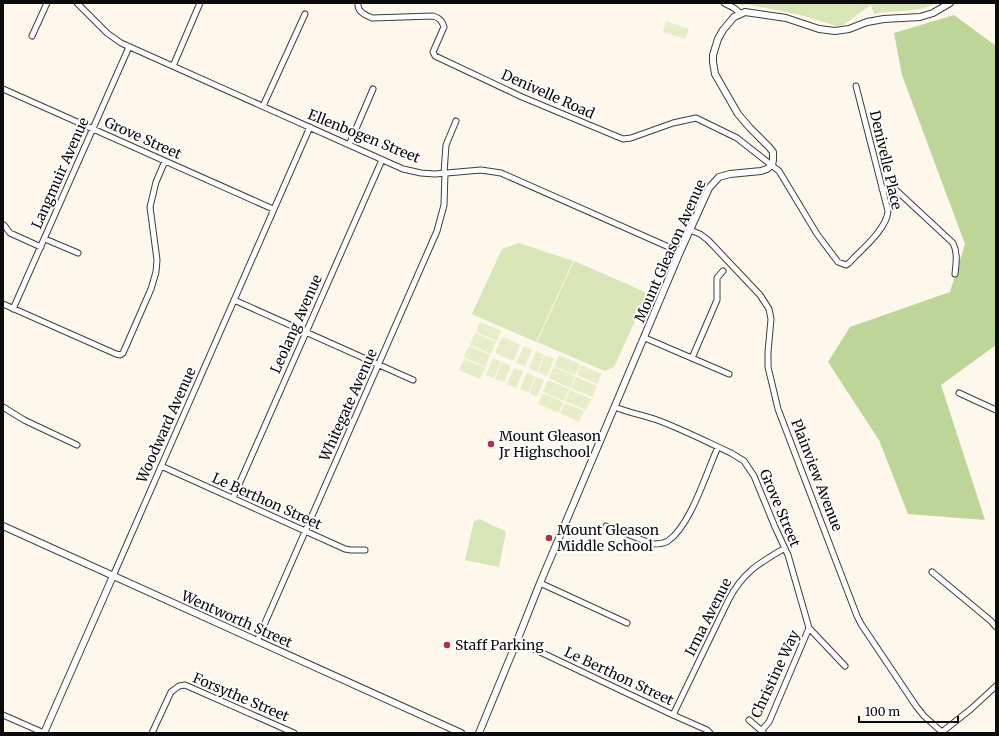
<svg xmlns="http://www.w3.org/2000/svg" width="999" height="736" font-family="Merriweather,serif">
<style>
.green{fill:#d7e5b7}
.forest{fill:#bdd597}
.pitch{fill:#e6edc8}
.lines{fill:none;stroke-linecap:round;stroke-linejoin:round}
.minor-casing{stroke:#3e3e3e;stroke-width:7}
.tertiary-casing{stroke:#3e3e3e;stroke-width:8}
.minor{stroke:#fff;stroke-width:5}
.tertiary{stroke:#fff;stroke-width:6}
.poi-dot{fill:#b22d48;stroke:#fff;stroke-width:1.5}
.labels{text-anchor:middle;stroke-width:4;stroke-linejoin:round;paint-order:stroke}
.street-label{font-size:14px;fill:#0b0b0b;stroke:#fff}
.poi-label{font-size:14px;fill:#0b0b0b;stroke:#fff;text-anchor:start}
</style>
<rect width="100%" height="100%" fill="#fef7eb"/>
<path class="green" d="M736,3H936C915,14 897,9 874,14L871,5L843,25L836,26L801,15L745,4L742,6Z
M519,243L573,261L536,342L472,314L502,249Z
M574,261L645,292L646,297L614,367L605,371L537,342Z
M480,519L493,526L504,530L506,532L499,567L465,560L474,521Z"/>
<path class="forest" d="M954,15L996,46V345L941,385L985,520L908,514L879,440L828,362L850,327L950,292L965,244L902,75L894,33Z"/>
<path class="pitch" d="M666,21L689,29L685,39L663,32Z
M480,322L501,331L497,341L476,332Z
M475,333L496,342L491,354L470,345Z
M502,337L511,340L504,357L495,353Z
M511,341L520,345L513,361L504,357Z
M469,346L490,355L485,367L464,357Z
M524,346L532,350L525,366L516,363Z
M536,351L544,355L537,372L529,368Z
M545,355L554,359L547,376L538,372Z
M559,355L580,364L575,375L554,366Z
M493,358L501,362L494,378L486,375Z
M464,359L485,368L480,379L459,370Z
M502,362L511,366L504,382L495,379Z
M581,365L602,374L597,384L577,375Z
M554,367L575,376L570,388L549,378Z
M514,368L523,371L516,388L507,384Z
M527,373L535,376L528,393L520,389Z
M536,377L544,380L537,397L529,393Z
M576,377L597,386L592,397L571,388Z
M548,380L569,389L564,401L543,392Z
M570,390L591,399L586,410L565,401Z
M542,393L563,402L559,413L538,404Z
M565,403L584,411L579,422L560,413Z"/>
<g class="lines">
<g class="minor-casing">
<path id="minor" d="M77,3L107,33L121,43L403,169L421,173L435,174L481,170L501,173L680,252
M358,3C357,12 365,15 372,18L433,16C440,18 442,21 444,27L433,52L435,56L522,97L623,139L631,138L673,123L696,118L737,138L779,171L817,234L838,262L846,265L849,263C861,250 887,229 888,211L856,86
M724,3L734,8L740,13
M32,36L47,3
M173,66L200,3
M3,89L273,209
M263,106L305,14
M349,145L373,89
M444,173L446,145L456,121
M882,189H892L896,190L953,243C958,253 956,264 955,274
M4,225L10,233L41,247
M690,230L700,234L708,240L760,295L769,309L771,319L768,352V367L778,409L857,616L861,624L916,706L924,716L943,733
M45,239L78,253
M234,300L413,380
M3,304L116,354L120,355L123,353L151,289L156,272L157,260L150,207L156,182L165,161
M13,309L129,47
M645,338L729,374
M692,358L717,300V278L723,271
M959,393L996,410
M3,407L24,420L77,445
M615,407C629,413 643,415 657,420C682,429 707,442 731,453L744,461L754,476L775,527L788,555L809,628L845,666
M161,466L345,549L351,550H365
M233,498L382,160
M606,526L653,544C658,544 663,544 668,541C691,525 706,473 718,447
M932,572L991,621L996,627
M113,576L310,127
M540,583L627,623
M257,641L437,231L444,205L445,173
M517,641L673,715L707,730L710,733
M3,715L44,733
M673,715L728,601C742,573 759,563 785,548
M749,720L763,732
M761,731L769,722L809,628
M942,732L971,709L996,686
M152,733L171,692L179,686L185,685L294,733"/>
</g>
<g class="tertiary-casing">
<path id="tertiary" d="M3,526L461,733
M44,733L113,576
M479,733L517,641L540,583L680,252L709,188L719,177L730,174L761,171L767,169L772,165L773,160V152L769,147L750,128L738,114L715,74L713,62V55L718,39L723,30L734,17L745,12L786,18L819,29L835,31L849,29L867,22L884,19L920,17L933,13L950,3"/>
</g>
<use href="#minor" class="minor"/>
<use href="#tertiary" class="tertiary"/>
</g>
<g class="poi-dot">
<circle cx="491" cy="444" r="4"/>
<circle cx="549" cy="538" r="4"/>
<circle cx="447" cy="645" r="4"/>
</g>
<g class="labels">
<g class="street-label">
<text transform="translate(548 94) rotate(24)" y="5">Denivelle Road</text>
<text transform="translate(364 136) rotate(22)" y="5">Ellenbogen Street</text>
<text transform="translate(143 138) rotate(24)" y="5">Grove Street</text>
<text transform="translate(886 160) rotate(77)" y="5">Denivelle Place</text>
<text transform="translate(60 173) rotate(-66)" y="5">Langmuir Avenue</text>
<text transform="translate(670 251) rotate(-66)" y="5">Mount Gleason Avenue</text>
<text transform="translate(296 324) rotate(-66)" y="5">Leolang Avenue</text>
<text transform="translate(348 405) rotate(-66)" y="5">Whitegate Avenue</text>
<text transform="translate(166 425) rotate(-66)" y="5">Woodward Avenue</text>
<text transform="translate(817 475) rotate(69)" y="5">Plainview Avenue</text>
<text transform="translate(267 501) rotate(24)" y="5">Le Berthon Street</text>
<text transform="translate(780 508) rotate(67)" y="5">Grove Street</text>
<text transform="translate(708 617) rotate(-63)" y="5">Irma Avenue</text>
<text transform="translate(237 619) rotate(24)" y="5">Wentworth Street</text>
<text transform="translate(775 674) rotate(-65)" y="5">Christine Way</text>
<text transform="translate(619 676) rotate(25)" y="5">Le Berthon Street</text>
<text transform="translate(241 697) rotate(23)" y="5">Forsythe Street</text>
</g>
<g class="poi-label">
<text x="499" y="441">Mount Gleason<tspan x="499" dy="16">Jr Highschool</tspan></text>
<text x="557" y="535">Mount Gleason<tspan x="557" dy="16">Middle School</tspan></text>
<text x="455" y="650">Staff Parking</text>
</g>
</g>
<rect width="999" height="736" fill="none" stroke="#0b0b0b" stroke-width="8"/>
<path d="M859 716v6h99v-6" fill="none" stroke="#0b0b0b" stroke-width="2"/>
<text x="865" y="716" font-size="12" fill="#0b0b0b" stroke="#ffffff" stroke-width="3" paint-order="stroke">100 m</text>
</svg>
